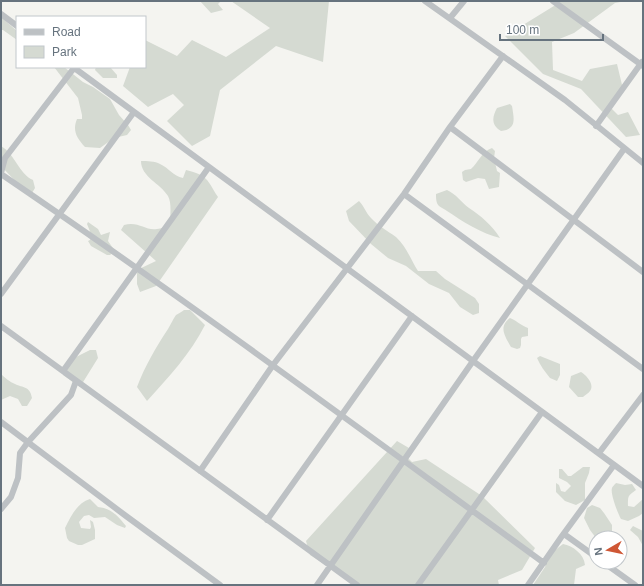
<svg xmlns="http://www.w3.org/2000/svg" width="644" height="586" font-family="Arial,sans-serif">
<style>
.green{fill:#d5dad2}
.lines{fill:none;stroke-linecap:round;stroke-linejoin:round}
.minor{stroke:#bdc1c4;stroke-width:6}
</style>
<rect width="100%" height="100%" fill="#f4f4f0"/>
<path class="green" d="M200,1H221L218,4L223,10L211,13Z
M231,1H329L323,62L276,46L220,90L210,136L192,146L167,121L184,105L173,94L148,107L123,86L130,67H145V40L177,56L192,40L226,57L270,28Z
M562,1H626L615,3L574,33L552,42L553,70L582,81L590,69L617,64L623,89L610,107L618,115L628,112L640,135L626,137L581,89L543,74L505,36Z
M1,17L17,31V40L3,30H1Z
M54,67H64L83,82L93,87L110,99L119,115L128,125L131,130L127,135L114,138L100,148L85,147C77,138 72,131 77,119H82V115L78,98Z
M96,67H110L117,75V78H103L95,70Z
M510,104L512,106C514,119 517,129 501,131C491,125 492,117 497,108Z
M1,146C15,154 19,174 33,180L35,188L32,193L19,185L1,166Z
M492,148L495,151L494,158L497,171L500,173L499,187L489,189L485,179L478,178L466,182L463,180L462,172L465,170L471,169C479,162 481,152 492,148Z
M141,161C147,161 155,161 160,164C169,168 173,176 183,178L186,170C208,176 206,178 218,197L156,286L140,292L137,284V270L156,261L121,230L124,225C139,221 145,231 157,229C161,229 166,226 170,224C170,216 172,203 168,196C160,183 141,177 141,161Z
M447,190C456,194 461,202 469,208C481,216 492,225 500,238C482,234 462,221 447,211C445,209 441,208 439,206C436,203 436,198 436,194Z
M359,201C364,206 366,213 371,218C378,226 388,231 396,237C406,246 411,260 418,271H436L445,279L475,298L479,304V313L473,315L460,307L449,293L429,284L406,266L388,258L371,244L349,221L346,211Z
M88,222L98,229L101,235L110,232L108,241L115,251L110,255H107L91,246L88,241L90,240L91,234L87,224Z
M184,310H190L205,325C191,353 168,378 147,401L137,387C145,366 156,347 168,329C171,324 173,319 176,315C179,313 182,312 184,310Z
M510,318C514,319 522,326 528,328V336L522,337L521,339V345L520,348L517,349L511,347C505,336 498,327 510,318Z
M90,350H96L98,358L80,387L63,375L74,358Z
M540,356L560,364V375L557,381L550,378C545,372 540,365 537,358Z
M581,372C586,375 595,384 590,391C589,393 585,395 583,397H578L569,387L571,376Z
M1,374C5,378 10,382 15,384C23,388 30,386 32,398L27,406H22L18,399L10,396L1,400Z
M397,441L409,448L407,457L412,462L426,459L482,496L535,548L522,570L498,580L499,585H357L310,555L306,541Z
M583,467H590L589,473L585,483V500L576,505L565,501L556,492V483L559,485L561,491L565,492L571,486L567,482L559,478V469H562L568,476H571Z
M616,483L625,485L632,484L636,490C628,496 628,495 628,506L634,507L643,499V513L639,516L628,521L621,519C618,514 610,493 612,488C612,487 616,483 616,483Z
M90,499L98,507C111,508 118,516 126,526L125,528L117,525L105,517L94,518L89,515L84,516L79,522L81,528L90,529L91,527L90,520L93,522L95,530V539L82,545H78L69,541L67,538L65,528C71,516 77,503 90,499Z
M592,505L600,508L604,513L612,525V533L608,537L596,538L590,530L584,518L587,508Z
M633,526L643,531V546L638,537L630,530Z
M563,544C573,546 584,554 585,565L576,569L574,585H533L545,567L550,554Z"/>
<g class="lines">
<path class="minor" d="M425,1L565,100L643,163
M553,1L643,66
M1,14L17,26
M450,18L464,1
M73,67L643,486
M596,126L642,62
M450,127L643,272
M1,173L5,158L74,68
M1,174C185,299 364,432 544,563
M404,194L643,369
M1,294L134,112
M1,326L357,585
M63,371L209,167
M1,422L126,516L220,585
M599,453L643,395
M200,471L273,365L404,194L450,127L503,56
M1,509L11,497L18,478L20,453L28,442L71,395L76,381
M267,520L412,316
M564,534L596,557
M603,562L635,585
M317,585L473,361L624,149
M418,585L542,412
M528,585L562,536L614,465"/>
</g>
<rect width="644" height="586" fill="none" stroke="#66737e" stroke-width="4"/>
<rect x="16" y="16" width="130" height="52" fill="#ffffff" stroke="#c2c7cb"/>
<rect x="24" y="29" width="20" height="6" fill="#bdc1c4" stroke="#c2c7cb"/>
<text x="52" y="36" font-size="12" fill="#66737e">Road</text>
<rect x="24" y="46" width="20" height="12" fill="#d5dad2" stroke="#c2c7cb"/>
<text x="52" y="56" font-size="12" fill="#66737e">Park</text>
<g transform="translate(608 550) rotate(261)"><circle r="19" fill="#ffffff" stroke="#c2c7cb"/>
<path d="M0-3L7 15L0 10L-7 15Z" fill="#cf5735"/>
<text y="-6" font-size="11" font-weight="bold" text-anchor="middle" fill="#66737e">N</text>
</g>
<path d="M500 34v6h103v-6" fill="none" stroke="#66737e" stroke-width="2"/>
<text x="506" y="34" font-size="12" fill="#66737e" stroke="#ffffff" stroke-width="3" paint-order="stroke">100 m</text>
</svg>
